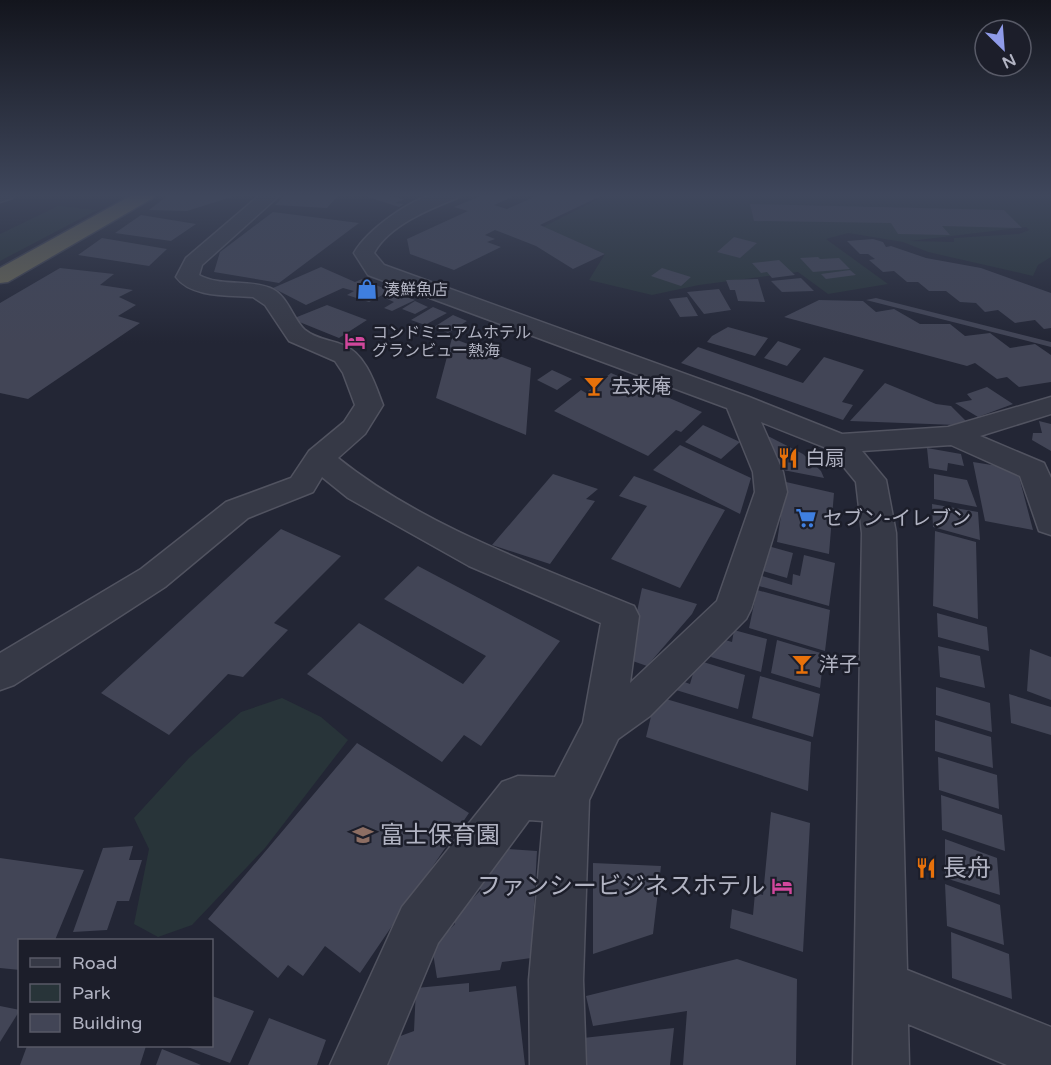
<svg xmlns="http://www.w3.org/2000/svg" width="1051" height="1065" font-family="'Varela Round','Noto Sans JP',sans-serif">
<style>
.green{fill:#283439;fill-rule:evenodd}
.building{fill:#424556}
.lines{fill:none;stroke-linecap:round;stroke-linejoin:round}
.minor-casing{stroke:#515360;stroke-width:3}
.highway-casing{stroke:#3e404d;stroke-width:3}
.minor{fill:#363946;fill-rule:evenodd}
.highway{fill:#6b6854;fill-rule:evenodd}
.labels{text-anchor:middle;stroke-width:5;stroke-linejoin:round;paint-order:stroke}
.far-poi-label{font-size:16px;fill:#b1b3c2;stroke:#1c1e2a;text-anchor:start}
.poi-label{font-size:20px;fill:#b1b3c2;stroke:#1c1e2a;text-anchor:start}
.near-poi-label{font-size:24px;fill:#b1b3c2;stroke:#1c1e2a;text-anchor:start}
</style>
<rect width="100%" height="100%" fill="#232635"/>
<path class="green" d="M608,194H987L998,199L1023,194H1051V257L1038,265L1033,276L928,252L903,242L848,233L826,239L888,284L828,294L798,272L699,285L652,295L589,280L605,254L543,227ZM1026,227L1029,230L1019,234L954,238V242L910,241Z
M58,206L97,210L0,261V234Z
M282,698L321,717L348,740L265,848L192,925L158,937L134,924L149,849L134,818L189,758L241,712Z"/>
<path class="building" d="M170,194H241L187,211L149,210Z
M286,194H339L327,208L275,205Z
M374,194L405,199L395,203L404,204L399,207L368,197Z
M485,194H519L494,205L507,209L541,194H605L540,225L605,254L573,269L536,246L495,230L485,235L495,239L487,242L501,247L454,270L410,254L407,239L468,211L454,207Z
M750,204L1004,210L1022,228L942,226L950,235L898,234L891,223L754,221Z
M273,212L359,223L279,283L214,272L220,252Z
M141,215L196,224L171,241L115,233Z
M734,237L757,243L740,258L717,252Z
M102,238L167,249L149,266L78,255Z
M873,239L883,242L886,247L891,246L926,258L981,268L1051,293V328L1044,329L1035,320L1015,323L998,310L985,312L976,303L960,302L946,291H929L918,282H907L894,271L883,272L869,260L875,259L868,254H860L847,241Z
M818,257L820,259L839,258L850,269L813,272L800,258Z
M779,260L795,275L772,278L767,272L761,273L752,263Z
M321,267L355,282L362,279L390,291L369,302L347,295L354,291L343,288L306,305L273,288Z
M60,268L114,274L100,285L133,290L119,297L136,305L118,316L140,323L28,399L0,393V303Z
M662,268L691,277L681,286L651,276Z
M850,270L856,275L826,279L821,274Z
M801,278L814,291L782,292L771,281Z
M758,279L765,302L738,301L735,290H730L726,280Z
M719,289L731,310L704,314L687,292Z
M394,291L415,300L392,311L384,308L394,302L383,297Z
M687,297L698,316L680,317L669,299Z
M876,298L1051,342V347L866,300Z
M819,300L863,301L876,312L894,309L920,324H950L965,336L990,333L1010,348L1035,344L1051,355V382L1019,387L1007,377L997,379L975,363L967,366L784,317Z
M415,301L428,307L415,314L402,309Z
M327,305L367,320L339,338L292,319Z
M433,307L447,313L425,325L411,320Z
M453,315L467,321L448,333L434,327Z
M728,327L768,338L755,356L707,342L712,336Z
M452,338L531,368L526,435L436,398Z
M778,341L801,349L787,366L764,358Z
M698,347L803,383L824,357L864,370L842,402L853,405L843,420L681,363Z
M552,370L572,379L557,390L537,380Z
M611,373L702,412L681,432L676,430L648,456L554,411L581,390L586,393Z
M885,383L936,404L951,406L966,421L956,425L850,421Z
M987,387L1013,404L978,417L955,403L972,400L967,394Z
M1039,421L1051,424V451L1032,440L1033,433H1042Z
M703,425L740,442L721,459L685,442Z
M766,435L803,454L821,471L824,478L778,469Z
M680,445L751,478L740,514L653,470Z
M927,448L961,454L964,466L948,463L947,471L929,468Z
M973,462L1017,469L1033,530L985,521Z
M553,474L598,489L586,499L595,501L550,564L492,545Z
M934,474L967,480L977,507L934,499Z
M634,476L725,510L680,588L611,559L647,506L619,496Z
M786,482L834,493L829,554L777,542Z
M932,504L978,512L980,540L933,527Z
M281,529L341,556L274,623L288,630L243,677L228,674L169,735L101,693Z
M935,531L976,542L978,619L933,606Z
M768,546L793,553L787,578L763,571Z
M804,555L835,563L829,606L759,586L762,576L792,585L793,574L800,576Z
M418,566L560,641L481,746L464,735L442,762L307,674L359,623L463,684L486,656L384,599Z
M642,588L697,604L692,614L647,666L627,659Z
M757,590L830,610L825,651L749,628Z
M937,613L987,627L989,651L938,637Z
M734,630L767,639L761,672L711,657L715,643L722,639L732,642Z
M777,640L824,654L820,688L771,673Z
M938,646L980,656L985,688L940,677Z
M1030,649L1051,657V700L1027,691Z
M697,660L745,675L738,709L676,690L679,680L690,684Z
M760,676L820,694L813,737L752,718Z
M936,687L990,703L992,732L936,715Z
M1009,694L1051,707V735L1011,723Z
M656,696L811,742L808,791L646,737Z
M935,720L991,737L993,768L935,751Z
M357,743L469,813L360,973L325,946L303,976L288,965L278,978L208,919Z
M938,757L997,775L999,809L939,790Z
M941,795L1002,815L1005,851L942,830Z
M771,812L810,823L803,952L730,928L732,909L753,915L755,893L763,895Z
M945,839L997,858L1000,895L945,878Z
M133,846L129,860H142L129,901H117L107,930L73,932L103,848Z
M508,849L537,851L531,958L502,962L500,970L437,978L432,947L455,924L453,918L481,890L477,885Z
M0,858L84,870L55,940H20V970L0,968Z
M593,863L661,866L653,934L593,954Z
M945,884L1000,905L1004,945L947,926Z
M951,932L1009,954L1012,999L952,978Z
M737,959L797,979L796,1065H683L687,1011L593,1026L586,996Z
M469,983V992L516,986L525,1065H385L395,1038L414,1031L416,988Z
M212,996L254,1011L230,1063L185,1046H212Z
M0,1006L20,1010L0,1042Z
M269,1018L326,1040L317,1065H248Z
M674,1028L670,1065H586L583,1038Z
M27,1046H146L140,1065H20Z
M162,1049L201,1065H156Z"/>
<g class="lines">
<g class="minor-casing">
<path id="minor" d="M0,194H15L12,198L0,202Z
M261,194H281L202,265L199,275C221,287 247,279 270,288C288,295 292,318 305,330C316,339 331,340 343,345C366,354 375,384 383,405L365,434L338,458C421,525 535,565 634,606L639,616L630,683L717,601L755,492L753,472L727,408L368,275L354,253C367,230 410,199 436,194C443,192 452,194 460,194L457,198C430,209 389,225 374,253L384,265L749,397L842,434L948,427L1051,397V414L980,436L1044,463L1051,478V535L1039,531L1020,476L951,445L862,451L886,480L896,533L907,970L1051,1027V1065H1007L908,1024L909,1065H853L862,533L856,482L829,449L761,422L783,472L787,492L751,609L746,619L650,716L618,739L589,800L583,980L586,1065H530L529,980L543,821L529,820L438,943L387,1065H330L402,907L502,782L518,776L555,777L583,723L601,623L469,566L348,498L322,477L313,492L248,518L165,587L14,685L0,690V653L141,569L226,502L291,478L309,451L344,422L355,405L343,373L335,361L289,341L265,305L253,297C230,295 191,298 176,277L186,258Z"/>
</g>
<g class="highway-casing">
<path id="highway" d="M134,194H156L153,198L8,282L0,283V268Z"/>
</g>
<use href="#minor" class="minor"/>
<use href="#highway" class="highway"/>
</g>
<linearGradient id="sky" x2="0" y2="1"><stop stop-color="#13151d"/><stop offset="0.57" stop-color="#3f475c"/><stop offset="1" stop-color="#3f475c" stop-opacity="0"/></linearGradient>
<rect width="1051" height="343" fill="url(#sky)"/>
<defs>
<g id="shop-bare" transform="scale(1.62)"><path d="M-5-2.5h2.3a2.7 3.5 0 0 1 5.4 0H5L5.5 6h-11ZM-1.5-2.5h3a1.5 2.3 0 0 0-3 0Z" fill="#3f7fe0" stroke="#1c1e2a" stroke-width="2.5" paint-order="stroke"/></g>
<g id="hotel-bare" transform="scale(1.62)"><path d="M-6-4.5h1.5V1H6V5H4.5V3h-9V5H-6ZM-4 0a1.8 1.8 0 1 1 3.6 0ZM.5 0V-2.5h3Q6-2.5 6 0Z" fill="#d1479c" stroke="#1c1e2a" stroke-width="2.5" paint-order="stroke"/></g>
<g id="bar-bare" transform="scale(1.62)"><path d="M-6-5H6L.8 .8V4.5H3.5V6h-7V4.5H-.8V.8Z" fill="#e8710a" stroke="#1c1e2a" stroke-width="2.5" paint-order="stroke"/></g>
<g id="restaurant-bare" transform="scale(1.62)"><path d="M-5-6h1v4h1v-4h1v4h1v-4h1v5L-1.5 .5V6h-2V.5L-5-1ZM5-6V6H3V1.5H1.5Q1.5-4 5-6Z" fill="#e8710a" stroke="#1c1e2a" stroke-width="2.5" paint-order="stroke"/></g>
<g id="supermarket-bare" transform="scale(1.62)"><path d="M-6-5.5h2.5l.6 2H6L4.5 2H-2.5L-4.4-4H-6ZM-1.5 3.2a1.3 1.3 0 1 0 .1 0ZM3 3.2a1.3 1.3 0 1 0 .1 0Z" fill="#3f7fe0" stroke="#1c1e2a" stroke-width="2.5" paint-order="stroke"/></g>
<g id="school-bare" transform="scale(1.62)"><path d="M0-5L7-2L0 1L-7-2ZM-4 1L0 2.5L4 1V4Q0 6-4 4Z" fill="#8d6e63" stroke="#1c1e2a" stroke-width="2.5" paint-order="stroke"/></g>
</defs>
<g fill-rule="evenodd">
<use href="#shop-bare" x="367" y="289"/>
<use href="#hotel-bare" x="355" y="341"/>
<use href="#bar-bare" x="594" y="386"/>
<use href="#restaurant-bare" x="788" y="458"/>
<use href="#supermarket-bare" x="806" y="518"/>
<use href="#bar-bare" x="802" y="664"/>
<use href="#school-bare" x="363" y="835"/>
<use href="#restaurant-bare" x="926" y="868"/>
<use href="#hotel-bare" x="782" y="886"/>
</g>
<g class="labels">
<g class="far-poi-label">
<text x="384" y="295">湊鮮魚店</text>
<text x="372" y="338">コンドミニアムホテル<tspan x="372" dy="18">グランビュー熱海</tspan></text>
</g>
<g class="poi-label">
<text x="611" y="393">去来庵</text>
<text x="805" y="465">白扇</text>
<text x="823" y="525">セブン-イレブン</text>
<text x="819" y="671">洋子</text>
</g>
<g class="near-poi-label">
<text x="380" y="843">富士保育園</text>
<text x="943" y="876">長舟</text>
<text x="765" y="894" text-anchor="end">ファンシービジネスホテル</text>
</g>
</g>
<rect x="18" y="939" width="195" height="108" fill="#1c1e2a" stroke="#585a67" stroke-width="1.5"/>
<rect x="30" y="958" width="30" height="9" fill="#363946" stroke="#585a67" stroke-width="1.5"/>
<text x="72" y="969" font-size="18" fill="#b1b3c2">Road</text>
<rect x="30" y="984" width="30" height="18" fill="#283439" stroke="#585a67" stroke-width="1.5"/>
<text x="72" y="999" font-size="18" fill="#b1b3c2">Park</text>
<rect x="30" y="1014" width="30" height="18" fill="#424556" stroke="#585a67" stroke-width="1.5"/>
<text x="72" y="1029" font-size="18" fill="#b1b3c2">Building</text>
<g transform="translate(1003 48) rotate(155)"><circle r="28" fill="#1c1e2a" stroke="#585a67" stroke-width="1.5"/>
<path d="M0-4.5L10 22L0 15L-10 22Z" fill="#8f9be9"/>
<text y="-9" font-size="16" font-weight="bold" text-anchor="middle" fill="#b1b3c2">N</text>
</g>
</svg>
